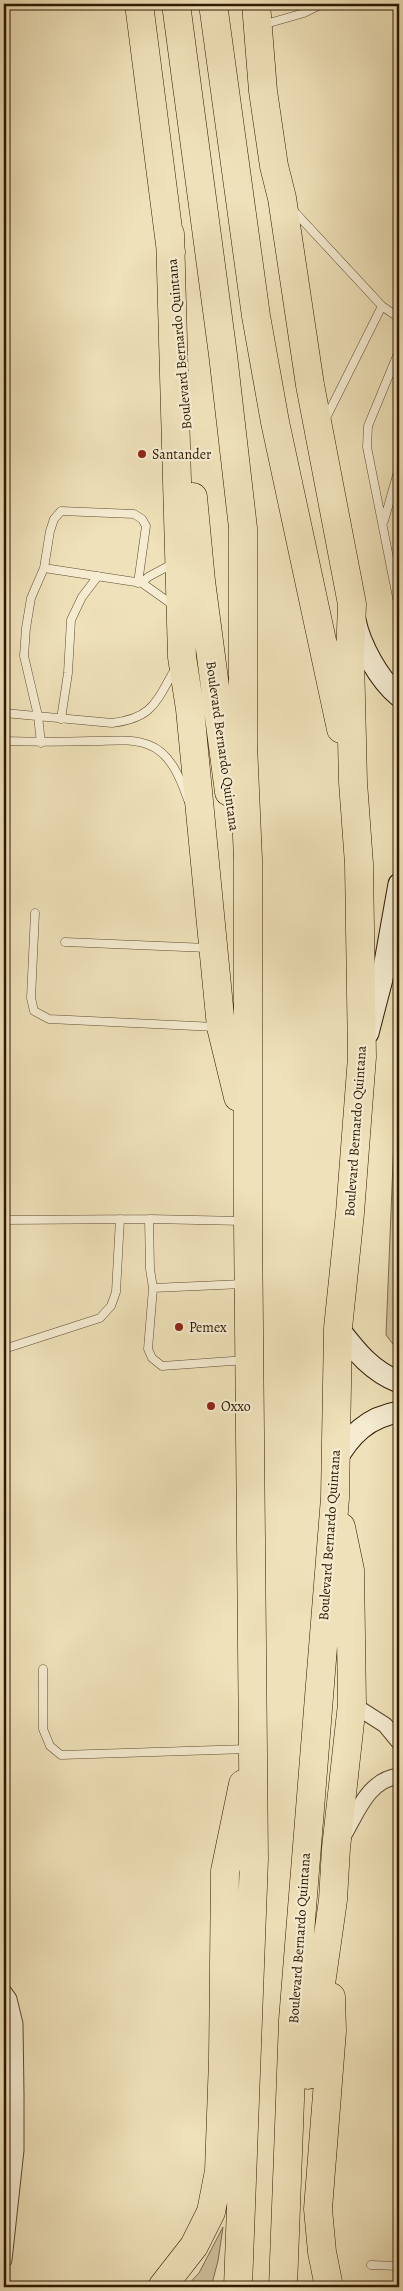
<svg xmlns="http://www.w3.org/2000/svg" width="403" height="2291" font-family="Alegreya,serif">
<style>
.green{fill:#cebf9a;stroke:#7e6c4d}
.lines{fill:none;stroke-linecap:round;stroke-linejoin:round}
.lane-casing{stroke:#5f4b2e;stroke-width:9}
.street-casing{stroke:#5f4b2e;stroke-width:17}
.secondary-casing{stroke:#2f1900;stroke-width:23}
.highway-casing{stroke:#2f1900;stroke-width:29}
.lane{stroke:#f5ecd2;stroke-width:8}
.street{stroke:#f5ecd2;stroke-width:15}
.secondary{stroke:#f5ecd2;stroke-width:21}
.highway{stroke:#efe1b9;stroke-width:28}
.poi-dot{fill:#8f2418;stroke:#f5ecd2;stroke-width:2}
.labels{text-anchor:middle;stroke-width:4.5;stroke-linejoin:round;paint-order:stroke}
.street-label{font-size:14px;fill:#2f1900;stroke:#f5ecd2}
.poi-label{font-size:14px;fill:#2f1900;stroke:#f5ecd2;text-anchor:start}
</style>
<rect width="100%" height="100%" fill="#efe1b9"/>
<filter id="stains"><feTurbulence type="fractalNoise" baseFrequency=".004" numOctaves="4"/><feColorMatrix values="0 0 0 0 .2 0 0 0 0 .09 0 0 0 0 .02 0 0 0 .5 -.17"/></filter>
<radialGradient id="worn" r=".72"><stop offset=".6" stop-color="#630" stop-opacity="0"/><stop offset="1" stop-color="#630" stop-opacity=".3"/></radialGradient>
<path class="green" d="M399,1087V1352L386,1335L394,1138Z
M223,2227L218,2261L211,2287H186L199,2273Z"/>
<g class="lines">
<g class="lane-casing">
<path id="lane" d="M262,25L304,13L322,4
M292,209L382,306L399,318
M399,351L368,426L367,447L399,608
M325,420L382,306
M384,521L399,468
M44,568L142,583L173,605
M142,583L148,577L174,563
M4,713L112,723C153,718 156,702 175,669
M61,719L68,673L71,620L82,597L98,576
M4,741C33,742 63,742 92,741C111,741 132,738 149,745C171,753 181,780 188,800
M41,743L38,716L24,656L26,628L31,598L44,568L50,531L54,519L61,511L134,514L142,519L146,526L138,583
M35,913L31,998L34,1011L49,1019L216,1027
M65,942L208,948
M4,1220L149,1219
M243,1284L153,1288L150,1269L149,1219L243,1221
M153,1288L148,1349L152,1358L162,1366L246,1360
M4,1349L100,1318L111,1306L116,1292L120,1219
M43,1669V1729L50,1746L61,1755L248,1749
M371,2265L399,2266"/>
</g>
<g class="street-casing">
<path id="street" d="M352,1704L385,1725L399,1742
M342,1838C357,1814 367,1780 399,1776
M4,1992L9,1999L15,2024L16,2094V2150L4,2260"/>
</g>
<g class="secondary-casing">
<path id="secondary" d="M355,620C360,645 379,680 399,696
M368,1033L382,979L399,884
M338,1328C356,1351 371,1371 399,1382
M335,1462C350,1435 368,1417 399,1412"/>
</g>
<g class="highway-casing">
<path id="highway" d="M139,4L171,252
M176,4L223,355L243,528V744L248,859V1221L254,1859L238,2287
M213,4L256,316L275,422L341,729
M256,4L263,91L274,166L282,198L310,385L352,604L350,657L353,782L359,864L362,1057L350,1213L338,1328L335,1498L293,2020L283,2287
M170,234L182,657L190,709L221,1027L238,1097
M193,497L201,581L229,792
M308,2075L333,1900L336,1848L352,1704L350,1570L341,1527
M162,2287L194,2246L211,2212L219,2171L223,2059L225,1871L243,1784
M329,2287L322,2252L318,2209L332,2031L331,1997"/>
</g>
<use href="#lane" class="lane"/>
<use href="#street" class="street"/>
<use href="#secondary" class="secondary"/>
<use href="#highway" class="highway"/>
</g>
<g class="poi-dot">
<circle cx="142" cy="454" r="5"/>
<circle cx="179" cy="1327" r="5"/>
<circle cx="211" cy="1406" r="5"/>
</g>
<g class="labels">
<g class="street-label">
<text transform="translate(179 344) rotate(-95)" y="5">Boulevard Bernardo Quintana</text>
<text transform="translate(223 746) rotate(82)" y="5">Boulevard Bernardo Quintana</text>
<text transform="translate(355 1131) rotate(-86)" y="5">Boulevard Bernardo Quintana</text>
<text transform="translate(329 1535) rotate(-86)" y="5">Boulevard Bernardo Quintana</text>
<text transform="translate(299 1938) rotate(-86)" y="5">Boulevard Bernardo Quintana</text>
</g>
<g class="poi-label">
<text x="152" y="459">Santander</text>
<text x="189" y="1332">Pemex</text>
<text x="221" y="1411">Oxxo</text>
</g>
</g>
<rect width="403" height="2291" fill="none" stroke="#efe1b9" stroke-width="20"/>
<rect x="5" y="5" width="393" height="2281" fill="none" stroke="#2f1900" stroke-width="2.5"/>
<rect x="10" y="10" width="383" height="2271" fill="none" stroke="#2f1900"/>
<rect width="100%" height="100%" filter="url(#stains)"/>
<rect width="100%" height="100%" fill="url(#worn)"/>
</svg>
